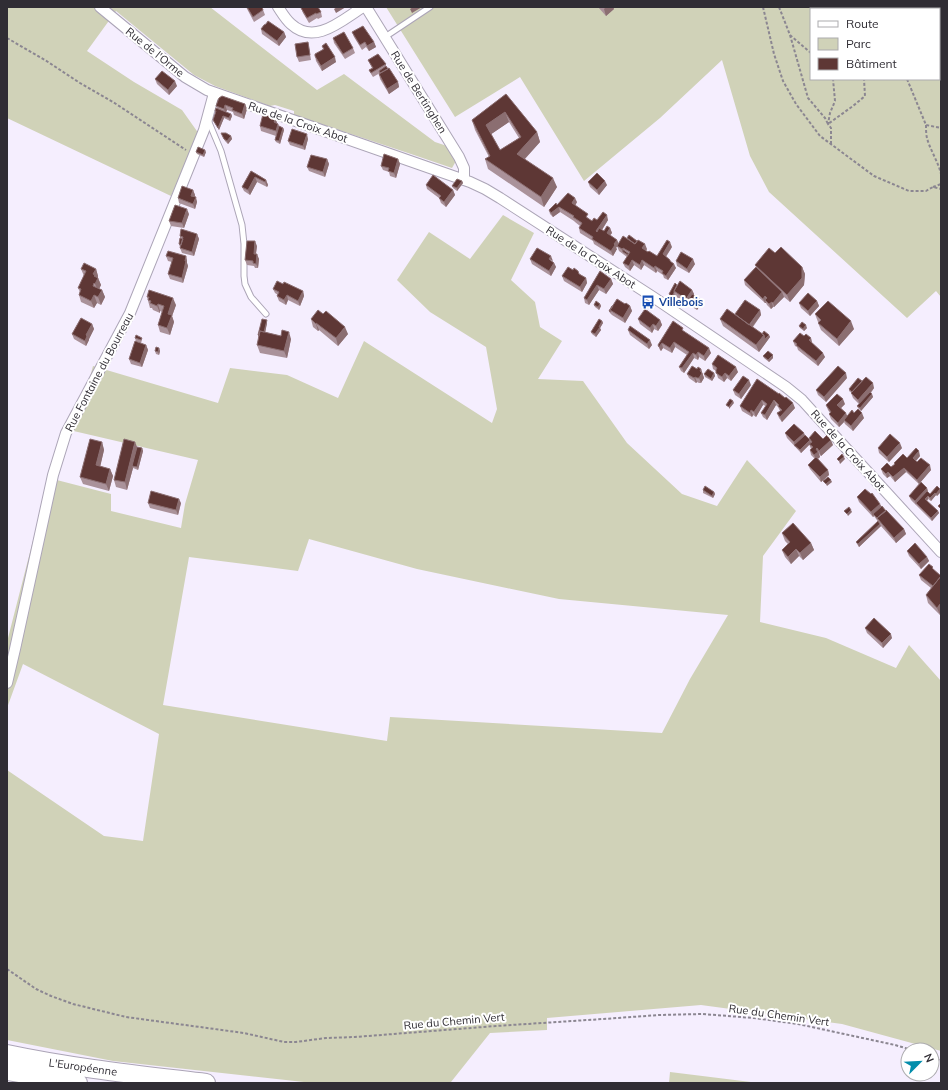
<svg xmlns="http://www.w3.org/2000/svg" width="948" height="1090" font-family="Mulish,sans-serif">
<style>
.green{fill:#d0d2b8;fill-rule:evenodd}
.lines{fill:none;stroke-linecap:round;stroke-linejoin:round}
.lane-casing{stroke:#aca5b7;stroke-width:7}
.street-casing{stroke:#aca5b7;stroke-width:12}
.highway-casing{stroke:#aca5b7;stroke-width:20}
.path{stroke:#8b8691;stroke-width:2;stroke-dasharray:3 2;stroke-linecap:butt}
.lane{stroke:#fff;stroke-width:5}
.street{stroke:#fff;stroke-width:10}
.highway{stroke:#fff;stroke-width:18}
.wall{fill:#aa929a;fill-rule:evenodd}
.shaded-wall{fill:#8b6e71}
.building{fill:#5e3735;stroke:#8b6e71;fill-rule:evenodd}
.labels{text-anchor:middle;stroke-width:4;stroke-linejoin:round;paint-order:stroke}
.street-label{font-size:11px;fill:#302d34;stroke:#fff}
.transit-label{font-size:11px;font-weight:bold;fill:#164399;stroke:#fff;text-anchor:start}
</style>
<rect width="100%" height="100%" fill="#f5eefe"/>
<path class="green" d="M7,7H210L317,90L344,74L435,142L447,146L456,161L452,168L411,154L294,115V111L275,105L270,106L215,86L194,75L116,11L87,51L134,82L182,110L199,134L171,196L7,118Z
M386,7H941V297L936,291L907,318L769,192L750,156L722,60L660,118L584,181L520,77L455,117ZM811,9H939V79H811Z
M503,215L534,233L511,280L535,302L540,327L562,341L538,379L583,381L627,443L682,494L717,506L747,460L796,511L763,556L760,622L826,638L896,668L909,645L941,681V1051L842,1024L701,1005L547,1018V1030L490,1033L451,1082L459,1083H313L113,1061L7,1040V770L104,836L143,841L159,734L23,664L7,708V642L49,478L111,494V511L181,528L185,504L198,460L65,429L88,384L93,366L218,403L230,368L287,375L338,398L364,341L492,423L497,409L486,347L430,312L397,280L429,232L470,259ZM309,539L417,569L559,599L728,615L690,679L662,733L390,717L387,741L163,705L189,557L298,571Z
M670,1072L759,1083H669Z"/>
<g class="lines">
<g class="lane-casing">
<path id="lane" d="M385,37L430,7
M208,120L221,151L242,225L244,244V276L245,284L251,297L266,314"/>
</g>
<g class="street-casing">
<path id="street" d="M100,7L185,77L207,90L470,182L485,189L500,198L653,297L786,387L802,400L812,411L941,552
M278,7C282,13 286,20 291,24C315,46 342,20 363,7
M366,7L459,157L464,168V180
M7,683L15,649L53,475L66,433L130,313L204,130L214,93"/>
</g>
<g class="highway-casing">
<path id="highway" d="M7,1054C73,1068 140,1075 206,1083
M7,1071L78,1083"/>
</g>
<path class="path" d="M763,7L774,54L783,81L796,104L820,136L874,176L909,191H926L933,187L941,189
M779,7L790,35L811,53
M861,9L862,7
M885,9L886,7
M790,35L808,98L825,118L828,124L853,106L865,96L864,79
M7,38L45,60L80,83L113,102L186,150
M907,79L926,125L941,128
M926,125C926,129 926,134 927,138C930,150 938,161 941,174
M831,144V128L828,124L830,113L835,101L833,79
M933,187L941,184
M7,969L36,989L51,996L73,1004L126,1017L244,1033L284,1042H296L326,1038L355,1037L496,1026L603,1019L659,1015L702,1014L754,1018L798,1024L895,1045L912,1050
M932,1057L941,1061"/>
<use href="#lane" class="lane"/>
<use href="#street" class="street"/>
<use href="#highway" class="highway"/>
</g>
<path class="wall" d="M246,7H262L265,15L254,22Z
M598,7H613L614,9L606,16Z
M301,8L321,12L322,17L318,19L317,18L309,23L303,13Z
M261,29L284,32L286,37L279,46L262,34Z
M352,32L374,42L376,47L369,51L366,47L362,50L354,37Z
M333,38L353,48L355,53L345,59L334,43Z
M308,42L309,47L311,60L299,62L297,57Z
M322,46L336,62L322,71L316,61L315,56L323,49Z
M368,60L386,64V66L398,82L399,87L389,94L380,79L379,74L380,73L373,77L371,74L369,70L372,68Z
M155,79L177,86L169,95L157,84Z
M506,94L537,132L540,142L525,159L557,187L544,207L488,169L485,159L489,157L475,130L472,120ZM509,122L519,138L500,150L491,134Z
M219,98L245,104L247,109L244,119L234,115L233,112L227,110L226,112L231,114L232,116L230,121L224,118L219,130L213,120L216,113L215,111L217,108L216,106Z
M277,123L279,126L283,128L284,130L280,144L276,142L275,140L276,136L261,131L260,126Z
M221,133L231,136L232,139L228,144L225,141Z
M308,139L305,150L290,145L288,141Z
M196,152H206L204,157L197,154Z
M327,159L329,164L325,177L309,171L307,167Z
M398,159L400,164L396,178L390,176L389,172L383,170L381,166Z
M251,171L266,180L268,185L267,187L257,182L250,195L244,191L242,187Z
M462,181L463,183L457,191L453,188L452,186Z
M588,182L607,185L599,195L590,187Z
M426,185L453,190L455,195L446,207L441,203L439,198L427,189Z
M193,190L195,195V197L197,202L195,209L179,203L178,198Z
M577,202L575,205L589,219L592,221L608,220L602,230L604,231L610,228L612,233L610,235L617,240L618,244L647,249L646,251L657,256L672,247L666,257L671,262L676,268L668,280L664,278L663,275L657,271L656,273L644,265L641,270L634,265L630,271L625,267L623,263L627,257L619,251L617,246L616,248L617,249L613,256L594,244L593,241L580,233L579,228L580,226L575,222L574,221L560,212L553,217L550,214L549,210Z
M189,214L184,228L171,226L169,221Z
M197,234L199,239L194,256L182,253L180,248V247L179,244L180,238V236Z
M257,246L256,254L259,259L258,268H255L254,266L247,265L245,260Z
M775,253L802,267L805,274L804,285L790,302L784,297L774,307H773L771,309L767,305L766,303H765L745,285L744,280L756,267L755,265Z
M166,256H186L187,261V263L188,266L183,283L170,279L168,274L172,262L168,261Z
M530,259L553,262L554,263L556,267L551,276L532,264Z
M676,261L695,264L689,273L677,266Z
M81,269H96L98,276V278L101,285L99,289L102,290L105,297L101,305L97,303L94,308L81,302L79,295L80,292L78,288L84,276Z
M573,270L586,278L587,283L582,292L564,281L562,276Z
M600,271L611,279L613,284L606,294L599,290L589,305L585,303L584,298Z
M283,284L303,291L304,296L300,306L288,300L286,305L279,301L277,296L278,295L275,293L273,289Z
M677,285L692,290L694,294V295L702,302L697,310L675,296L673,299L670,297L669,294Z
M147,297L176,305L172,316L174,322L170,335L160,332L158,325L162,312L160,311V313L153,310L152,308H150Z
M817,301L819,306L810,316L801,308L799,303Z
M600,304L601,306L599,310L595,307L594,305Z
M625,304L630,306L632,311L625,323L612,315L610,313L609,311L613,306Z
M760,310L761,315L753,327L762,334L769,335L770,337L759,352L723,326L720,319L735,314Z
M815,314L854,329L839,346L821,330L818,323L819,322H818Z
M311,319L348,334L338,346L319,330L318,331L313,327Z
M638,319L660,320L662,325L658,331L654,329L652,333L640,324Z
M602,321L603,323L600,328L601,330L596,337L592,334L591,332Z
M267,323L265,332L281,336L291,339L287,358L260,353L257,345L259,338L258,335Z
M92,324L94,329L89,339V340L86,346L74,339L72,334Z
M799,326L807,328L804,331L800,328Z
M628,330L652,345L649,349L630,335Z
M684,332L711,353L705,361L699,357L698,360L694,358L684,373L681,371L679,367L687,355L675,347L672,353L663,348L661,351L660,350L658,345Z
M804,336L811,338L812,343L825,357L818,366L798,350L797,347L795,346L793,341Z
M135,338H142V340L141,343L136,341Z
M146,345L148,350L142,367L131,364L129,359Z
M159,348L160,351L159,355L156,354L155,351Z
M773,355V358L769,362L764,358L763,356Z
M712,364L738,372L731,381L727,378L724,382L718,378L716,371L713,369Z
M697,369H701L704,378L701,383H699L697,382L696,383L689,378L687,374Z
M714,373L715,376L712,381L705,377L704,374Z
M847,378L826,402L818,395L816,390Z
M757,379L795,408L782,422L779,418L777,413L780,411L778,407L776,405L767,420L763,417L761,413L766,406L763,405L756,417L753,415L752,417L742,411L740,406Z
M862,381L874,388L871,393L873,397L861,411L858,408L857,406L859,404L853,398L851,393H852L849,391V389Z
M751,385L741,399L735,395L733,390Z
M845,404L841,408L847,416L854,413L864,418L853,431L845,424L844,422L839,427L831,419L829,414L830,413L828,410L826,405Z
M785,433H804L805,435L810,440L809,438L823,439L833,445L821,456L819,454L820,457L818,459L828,470L829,475L821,482L810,469L808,465L815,459L811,455L810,450L811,449L809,444L811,443L801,453L787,438Z
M102,442L104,450L100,466L110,469L113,476L109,491L83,484L80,477Z
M137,447L142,448L143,451L138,470L133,468L127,490L116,487L114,480Z
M878,448H902L889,462L879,453Z
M920,456L916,461L931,470L919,484L906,472L895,482L890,476L887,478L883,474L881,469L891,467L894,465V463L907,458Z
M927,488L928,492L930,494L940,489L941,491L937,496L936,495L931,501L928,499L927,501L938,511L939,513L932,521L911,500L909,496Z
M703,490L714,492L715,494L713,498L703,493Z
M871,494L880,504L881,506L904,529L906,534L896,543L880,525L881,526L859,547L857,544L856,542L879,523L874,516L873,517L859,502L857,497Z
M148,503H181L178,515L150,508Z
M782,533L811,543L814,550L803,560L799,556L791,564L785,557L782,550L788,544L785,541Z
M907,551L927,557L929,561L921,569L909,556Z
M929,564L940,615L928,603L926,595L931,588L921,580L919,575Z
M865,628L892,638L883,648L867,633Z"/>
<path class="shaded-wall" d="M337,7H346L336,13L334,9Z
M413,7H422L412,13L410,9Z
M606,7H613L614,9L606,16L604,9Z
M284,32L286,37L279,46L277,41Z
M374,42L376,47L369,51L367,46Z
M335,57L336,62L322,71L321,66Z
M175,81L177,86L169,95L168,90Z
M398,82L399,87L389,94L387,89Z
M245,104L247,109L244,119L242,114Z
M225,105L227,110L225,114L224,109Z
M505,112L509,122L490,135L486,125Z
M231,114L232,116L230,121L229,118Z
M223,116L224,118L219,130L218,128Z
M276,118L277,123L276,127L274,122Z
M278,124L280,129L278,136L276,131Z
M283,128L284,130L280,144L279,141Z
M537,132L540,142L520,164L517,154Z
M307,134L308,139L305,150L303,146Z
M231,136L232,139L228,144L227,141Z
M205,150L206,152L204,157L203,155Z
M327,159L329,164L325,177L323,172Z
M398,159L400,164L396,178L394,173Z
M255,177L257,182L250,195L248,190Z
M553,178L557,187L544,207L541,197Z
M266,180L268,185L267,187L265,182Z
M462,181L463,183L457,191V188Z
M605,181L607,185L599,195L597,190Z
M193,190L195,195L193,201L191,196Z
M453,190L455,195L446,207L444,202Z
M196,197L197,202L195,209L193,204Z
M575,198L577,202L574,208L572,203Z
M559,207L560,212L553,217L551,213Z
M187,209L189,214L184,228L182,223Z
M607,215L608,220L598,236L596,231Z
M610,228L612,233L608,238L607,233Z
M197,234L199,239L194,256L192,252Z
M617,240L619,244L616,248L617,249L613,256L611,251L614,244Z
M255,241L257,246L255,259L254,254Z
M670,242L672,247L664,259L663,254Z
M645,244L647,249L644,253L642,248Z
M257,254L259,259L258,268L256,264Z
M186,256L187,261V263L188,266L183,283L182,278Z
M551,256L553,261L549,259Z
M693,259L695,264L689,273L687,269Z
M632,260L634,265L630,271L629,266Z
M642,260L644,265L641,270L640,265Z
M554,263L556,267L551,276L549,271Z
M674,264L676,268L668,280L666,276Z
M655,266L657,271L656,273L654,268Z
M802,267L805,274L804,285L790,302L787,295Z
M96,269L98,276L97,280L98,278L101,285L98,291L95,284L93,274Z
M586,278L587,283L582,292L580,287Z
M611,279L613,284L606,294L604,289Z
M597,285L599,290L589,305L587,300Z
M102,290L105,297L101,305L98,297Z
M692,290L694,294L689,303L687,302L686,299Z
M303,291L304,296L300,306L298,301Z
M782,292L784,297L774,307L773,303Z
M674,293L675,296L673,299L672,296Z
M94,295L97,303L94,308L91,301Z
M287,295L288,300L286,305L284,300Z
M765,296L767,301L765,300L766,303H765L763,299Z
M173,298L176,305L172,316L174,322L170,335L167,328L168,314Z
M702,300V302L697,310V308Z
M817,301L819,306L810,316L808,311Z
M772,302L773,307L771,309L769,304Z
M158,304L160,311V313L157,306Z
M600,304L601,306L599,310L598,307Z
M630,306L632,311L625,323L623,318Z
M760,310L761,315L750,330L749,326Z
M267,320V323L264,339L263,336Z
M660,320L662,325L658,331L656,326Z
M602,321L603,323L600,328L601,330L596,337L595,334L599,327Z
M851,321L854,329L839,346L837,339Z
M316,323L319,330L318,331L316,324Z
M92,324L94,329L89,339V340L86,346L85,341L86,335Z
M653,324L654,329L652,333L650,328Z
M806,325L807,328L804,331L803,329Z
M345,327L348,334L338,346L336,338Z
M289,332L291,339L287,358L284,351Z
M764,335H769L770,337L759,352L756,345Z
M811,338L812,343L810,345L809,340Z
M650,340L652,345L649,349L647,344Z
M674,342L675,347L672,353L670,348Z
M662,343L663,348L661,351L659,347Z
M146,345L148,350L142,367L140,363Z
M159,348L160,351L159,355L158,352Z
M709,348L711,353L705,361L704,356Z
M698,352L699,357L698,360L696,355Z
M693,353L694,358L684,373L682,368Z
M823,353L825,357L818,366L816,361Z
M773,355V358L769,362L768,360Z
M736,367L738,372L731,381L729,376Z
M701,369L704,378L701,383L699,378L700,371Z
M714,373L715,376L712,381L711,379Z
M725,373L727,378L724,382L722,377Z
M846,373L847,378L826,402L824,397Z
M695,377L697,382L696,383L694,378Z
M749,380L751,385L741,399L739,394Z
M873,383L874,388L860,405L858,400Z
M872,394L873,397L861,411L860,408Z
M843,399L845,404L839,410L837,405Z
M762,400L763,405L756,417L754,412Z
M774,400L776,405L767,420L765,415Z
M733,401L734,403L729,409V407Z
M793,403L795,408L782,422L780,417Z
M751,410L753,415L752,417L750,413Z
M846,413L848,418L844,420V422L839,427L838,423Z
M862,413L864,418L853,431L851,426Z
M804,433L805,438L794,445L795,447L794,442Z
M810,440L811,443L801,453L800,450Z
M831,440L833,445L821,456L819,451Z
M102,442L104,450L99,472L96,465Z
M135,442L138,449L132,466L133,468L127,490L125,482Z
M900,443L902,448L889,462L887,457Z
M142,448L143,451L138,470L137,467Z
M817,448L820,457L816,460L814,455L816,449Z
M919,451L920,456L914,463L913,458Z
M844,457L845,459L840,464L839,461Z
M930,465L931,470L919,484L917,480Z
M904,468L906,472L895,482L893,477Z
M110,469L113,476L109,491L106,484Z
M828,470L829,475L821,482L820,477Z
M888,472L890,476L887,478L886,474Z
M831,480L832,482L827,486L826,484Z
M927,488L928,492L916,503V505L915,501Z
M940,489L941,492L937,496L936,494Z
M714,492L715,494L713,498L712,496Z
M935,493L936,495L931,501L930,498Z
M928,496V499L926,502L925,499Z
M179,499L181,503L178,515L176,510Z
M880,504L882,508L873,514L874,516L873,517L871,512Z
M851,510L852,512L848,516L847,514Z
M938,511L939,513L932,521L931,518Z
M880,524L881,526L859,547L858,544Z
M904,529L906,534L896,543L894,538Z
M811,543L814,550L803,560L800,553Z
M796,549L799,556L791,564L788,557Z
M927,557L929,561L921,569L919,564Z
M941,603V614L940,615L937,608Z
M891,634L892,638L883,648L882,643Z"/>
<path class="building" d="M247,7H262L263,10L253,17Z
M304,7H318L321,12L316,14V13L307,18L301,8Z
M268,21L284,32L277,41L261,29L264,25L266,24Z
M363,26L374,42L367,46L365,42L360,45L352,32Z
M344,32L353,48L343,54L333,38Z
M308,42L310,55L297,57L295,44Z
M326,43L335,57L321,66L315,56V54L324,49L322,46Z
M378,54L386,64L371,73L369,70L373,68L368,60Z
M386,66L388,69L380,73L379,71Z
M389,68L398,82L387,89L379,74Z
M162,71L175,81L168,90L155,79Z
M506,94L537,132L517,154L553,178L541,197L485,159L490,156L472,120ZM505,112L521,137L500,150L486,125Z
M222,96L245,104L242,114L232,110L233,108L225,105L224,109L216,106L219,98Z
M216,108L231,114L229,118L223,116L218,128L213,120L216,111H215Z
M263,114L276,118L274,122L278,124L276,131L260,126Z
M279,126L283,128L279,141L275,140Z
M292,129L307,134L303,146L288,141Z
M221,133H226L231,136L227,141L224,139Z
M198,147L205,150L203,155L196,152Z
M384,154L398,159L394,173L388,171L389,168L381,166Z
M311,155L327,159L323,172L307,167Z
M251,171L266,180L265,182L255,177L248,190L242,187Z
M597,173L605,181L597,190L588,182Z
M433,175L453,190L444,202L439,198L441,196L426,185Z
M457,179L462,181L457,188L452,186Z
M182,186L193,190L191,196L196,197L193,204L178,198Z
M568,193L575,198L572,203L588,214L586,217L592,221L594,218L597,220L603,212L607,215L596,231L597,232L599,228L604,231L607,226L610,228L607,233L617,240L614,244L615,245L611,251L592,239L593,237L579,228L582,223L573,217L574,216L559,207L551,213L549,210L556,203L557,205Z
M175,205L187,209L182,223L169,221Z
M181,229L197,234L192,252L180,248L183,237L180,236Z
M629,235L637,241L635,244L627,238Z
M623,236L635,244L638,240L645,244L642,248L648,252L649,251L657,256L667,240L670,242L663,254L670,260V261L674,264L666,276L662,273L663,271L655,266L654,268L642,260L640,265L632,260L629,266L623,263L630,252L623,248L622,249L617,246Z
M180,238L183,239L181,245L179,244Z
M247,241H255L254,254H257L256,264L253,263V261L245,260Z
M781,247L802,267V278L787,295L755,265L769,248L775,253Z
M537,248L551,256L549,259L554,263L549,271L530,259Z
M622,249L629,254L628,255L623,252Z
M168,251L186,256L185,261H186L182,278L168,274L173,258L166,256Z
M681,252L693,259L687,269L676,261Z
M84,263L96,269L93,274L95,275L94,276L98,278L95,284L94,283L93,286L102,290L98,297L94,295L91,301L79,295L81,289L78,288L86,271L81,269Z
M568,267L573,270L574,268L578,271L579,274L586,278L580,287L562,276Z
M756,267L782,292L773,303L772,302L769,304L765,300L767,298L765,296L763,299L744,280Z
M600,271L611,279L604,289L597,285L587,300L584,298Z
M277,281L283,284L284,282L303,291L298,301L287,295L284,300L277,296L279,292L273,289Z
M680,281L692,290L686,299L674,291Z
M675,283L677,285L674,291V293L672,296L669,294Z
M149,290L173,298L168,314L172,315L167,328L158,325L164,306L158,304L157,306L150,303L151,301L148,300L149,297H147Z
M808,293L817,301L808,311L799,303Z
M692,294L702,300L697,308L687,302Z
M617,299L625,304L626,303L630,306L623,318L610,310Z
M745,300L760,310L749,325L735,314Z
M596,301L600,304L598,307L594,305Z
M828,301L851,321L837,339L818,323L821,320L815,314Z
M612,306H613L610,310L611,312L609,311Z
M645,309L660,320L656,326L653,324L650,328L638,319Z
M727,309L764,335L756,345L720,319Z
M318,310L323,314L326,311L345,327L336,338L316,323V324L311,319Z
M81,318L92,324L86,335L87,336L85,341L72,334Z
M262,319L267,320L264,332L260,331L259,336L258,335Z
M599,319L602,321L599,327H600L595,334L591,332Z
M673,321L683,328L682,330L709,348L704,356L698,352L696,355L693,353L682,368L679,367L689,352L674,342L670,348L662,343L659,347L658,345Z
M802,322L806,325L803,329L799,326Z
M630,326L650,340L647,344L628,330Z
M282,330L289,332L284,351L257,345L260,331L281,336Z
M764,331L769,335L765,339L764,335L762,334Z
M800,333L804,336L806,334L811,338L809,340L823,353L816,361L796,345L797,344L793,341Z
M136,335L142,338L141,340L135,338Z
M135,341L146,345L140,363L129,359Z
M156,347L159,348L158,352L155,351Z
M768,351L773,355L768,360L763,356Z
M718,355L736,367L729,376L725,373L722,377L716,373V370L717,368L712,364Z
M692,366L697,369L698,367L701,369L700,371L702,373L699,378H697L695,377L694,378L687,374Z
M838,366L846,373L824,397L816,390Z
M708,369L714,373L711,379L704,374Z
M743,376L749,380L739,394L733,390Z
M866,377L873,383L858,400L851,393Z
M858,378L862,381L852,392L849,389Z
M757,379L779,394V393L785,398L786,397L793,403L780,417L777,413L782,410L778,406L779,405L774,400L765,415L761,413L767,404L762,400L754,412L751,410L750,413L740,406Z
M870,392L872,394L860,408L857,406Z
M837,394L843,399L837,405L846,413L838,423L829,414L831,412L826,405Z
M730,399L733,401L729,407L726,405Z
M858,409L862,413L851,426L844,420L852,410L854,413Z
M794,424L804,433L794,442L785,433Z
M815,431L823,439L827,435L831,440L819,451L817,448L816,449L818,452L814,455L810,450L813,447L809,444L812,442L809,438Z
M890,434L900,443L887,457L878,448Z
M805,435L810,440L800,450L794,445Z
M90,439L102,442L96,465L110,469L106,484L80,477Z
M124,439L135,442L125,482L114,480Z
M137,447L142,448L137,467L132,466Z
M916,448L919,451L913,458L917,462L921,458L930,465L917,480L904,468L893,477L888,472L886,474L881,469L887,463L891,467L895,464L894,463L903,454L907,458Z
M842,454L844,457L839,461L837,459Z
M816,457L828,470L820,477L808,465Z
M828,477L831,480L826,484L823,481Z
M921,482L927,488L915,501L909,496Z
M705,486L714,492L712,496L703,490Z
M937,486L940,489L936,494L935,493L930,498L928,496L925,499L938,511L931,518L916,503L927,491L930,494Z
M865,489L871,494L872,493L880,504L871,512L857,497Z
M151,491L179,499L176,510L148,503Z
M941,503V507L940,508L938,506Z
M882,506L886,511L877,518L878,519L873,514Z
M849,507L851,510L847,514L844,511Z
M886,510L904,529L894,538L877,518Z
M878,521L880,524L858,544L856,542Z
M793,523L811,543L800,553L796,549L788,557L782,550L790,542L782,533Z
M915,543L927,557L919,564L907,551Z
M929,564L933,567L932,568L941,576L933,586L919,575Z
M941,576V603L937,608L926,595Z
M874,618L891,634L882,643L865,628Z"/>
<defs>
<g id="bus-bare" transform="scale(1.08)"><path d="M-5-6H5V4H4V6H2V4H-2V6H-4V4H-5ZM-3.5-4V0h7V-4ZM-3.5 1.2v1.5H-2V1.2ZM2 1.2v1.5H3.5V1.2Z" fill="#1a4fb4" stroke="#fff" stroke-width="2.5" paint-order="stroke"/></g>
</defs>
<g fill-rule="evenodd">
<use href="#bus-bare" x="648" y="302"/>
</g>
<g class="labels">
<g class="street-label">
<text transform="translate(155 52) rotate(39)" y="4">Rue de l'Orme</text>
<text transform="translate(419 92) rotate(58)" y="4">Rue de Bertinghen</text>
<text transform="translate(298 122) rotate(19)" y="4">Rue de la Croix Abot</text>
<text transform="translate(591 257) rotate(33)" y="4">Rue de la Croix Abot</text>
<text transform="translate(99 372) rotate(-62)" y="4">Rue Fontaine du Bourreau</text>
<text transform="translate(848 450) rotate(48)" y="4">Rue de la Croix Abot</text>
<text transform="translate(779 1015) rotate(8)" y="4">Rue du Chemin Vert</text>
<text transform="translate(454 1021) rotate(-5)" y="4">Rue du Chemin Vert</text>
<text transform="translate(83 1067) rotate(8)" y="4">L'Européenne</text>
</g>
<g class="transit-label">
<text x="659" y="306">Villebois</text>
</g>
</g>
<rect width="948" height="1090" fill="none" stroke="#302d34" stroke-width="16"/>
<rect x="810" y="8" width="130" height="72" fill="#ffffff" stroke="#acabae"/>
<rect x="818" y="21" width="20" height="6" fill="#ffffff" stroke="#acabae"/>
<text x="846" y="28" font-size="12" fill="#302d34">Route</text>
<rect x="818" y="38" width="20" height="12" fill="#d0d2b8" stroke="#acabae"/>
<text x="846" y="48" font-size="12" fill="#302d34">Parc</text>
<rect x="818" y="58" width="20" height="12" fill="#5e3735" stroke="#acabae"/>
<text x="846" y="68" font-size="12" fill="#302d34">Bâtiment</text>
<g transform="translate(920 1062) rotate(66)"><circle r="19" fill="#ffffff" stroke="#acabae"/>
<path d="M0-3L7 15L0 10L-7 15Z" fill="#038dab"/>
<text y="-6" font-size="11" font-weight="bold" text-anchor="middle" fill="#302d34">N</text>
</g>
</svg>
